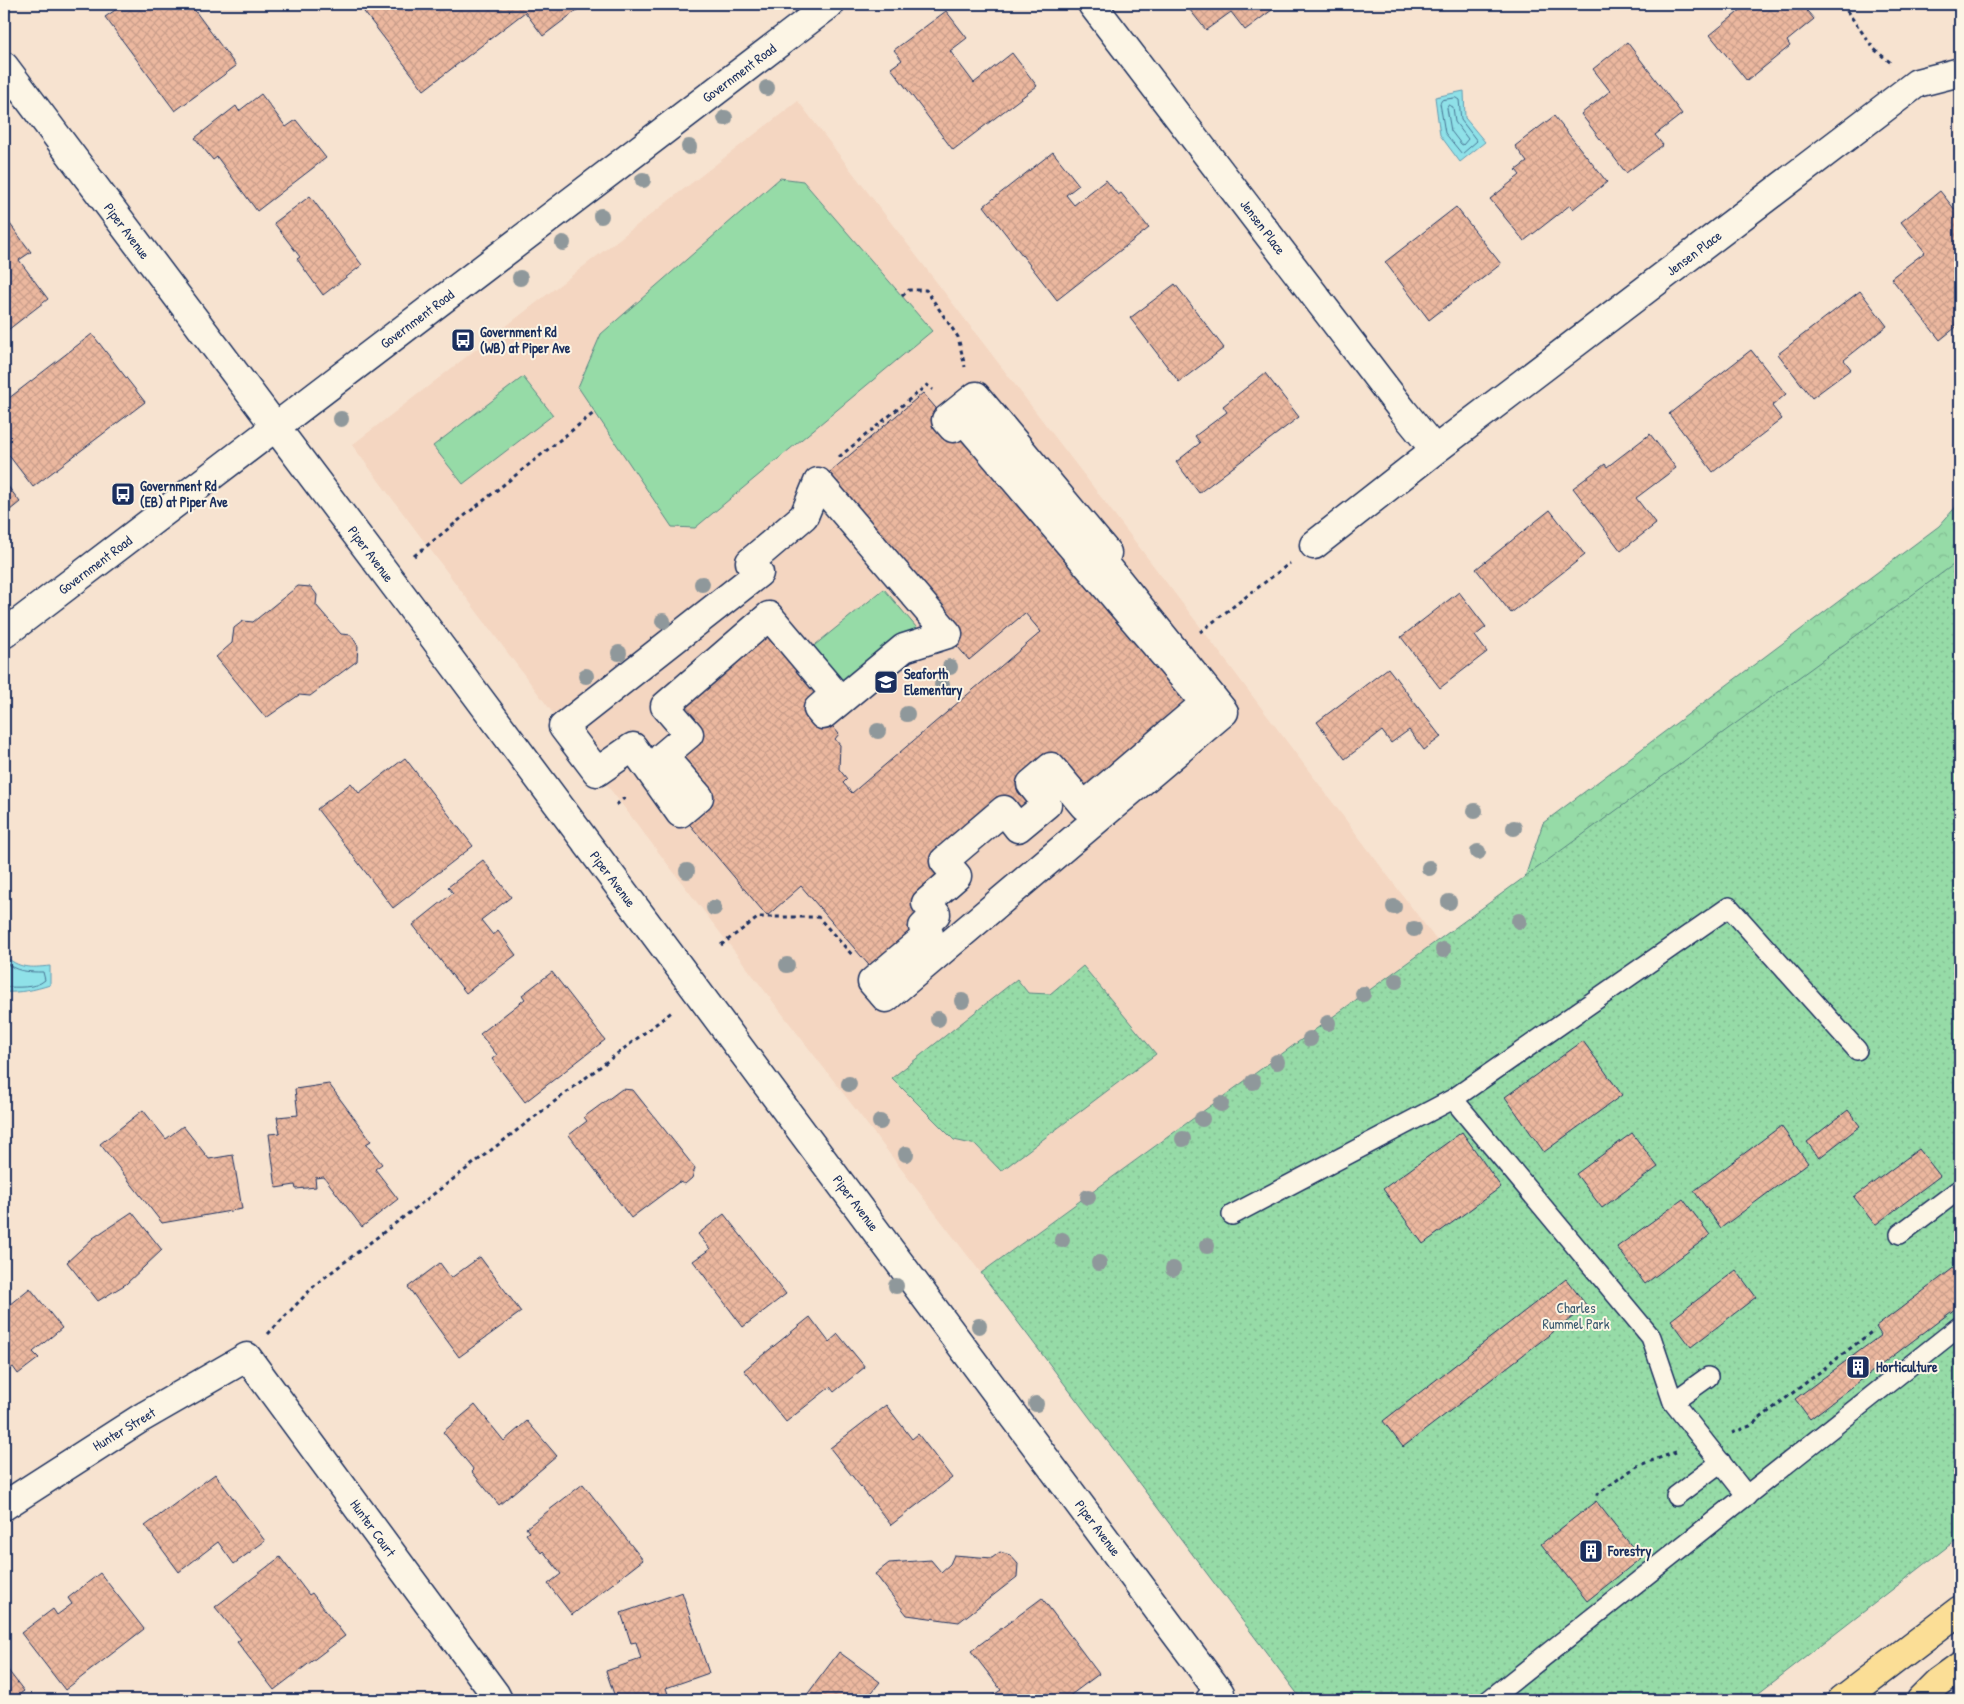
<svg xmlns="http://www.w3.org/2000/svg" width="1964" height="1704" font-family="'Patrick Hand',sans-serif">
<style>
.built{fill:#f4d6c1}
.forest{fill:url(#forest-crowns);stroke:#588582}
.park{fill:url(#park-dots);stroke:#588582}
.garden{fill:#96dba7;stroke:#588582}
.water{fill:#8fe1e8;stroke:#619ab1}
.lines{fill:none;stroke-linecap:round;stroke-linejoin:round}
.shore{stroke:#497695;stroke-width:1}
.building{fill:url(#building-cross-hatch);stroke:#1b2f5e}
.lane-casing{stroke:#1b2f5e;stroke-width:22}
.street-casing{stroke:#1b2f5e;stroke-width:31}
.secondary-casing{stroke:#1b2f5e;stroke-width:31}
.primary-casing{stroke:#1b2f5e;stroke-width:31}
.path{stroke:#1b2f5e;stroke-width:3;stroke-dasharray:4 4;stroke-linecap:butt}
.lane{stroke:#fcf5e5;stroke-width:19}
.street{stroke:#fcf5e5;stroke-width:28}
.secondary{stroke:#fcf5e5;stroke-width:28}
.primary{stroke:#fbde96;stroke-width:28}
.tree{fill:#8f989b}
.labels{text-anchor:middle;stroke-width:4;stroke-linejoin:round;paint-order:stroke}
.street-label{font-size:14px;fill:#1b2f5e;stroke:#fcf5e5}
.poi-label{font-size:14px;font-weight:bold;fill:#1b2f5e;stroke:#fcf5e5;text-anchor:start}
.park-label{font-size:14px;fill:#3a5a70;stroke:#fcf5e5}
</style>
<defs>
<pattern id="forest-crowns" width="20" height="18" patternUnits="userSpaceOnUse" patternTransform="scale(1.25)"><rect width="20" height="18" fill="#96dba7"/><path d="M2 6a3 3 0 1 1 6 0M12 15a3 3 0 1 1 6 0" fill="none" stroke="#81bc92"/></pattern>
<pattern id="park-dots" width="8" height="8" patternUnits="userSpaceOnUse" patternTransform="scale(1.25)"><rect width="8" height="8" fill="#96dba7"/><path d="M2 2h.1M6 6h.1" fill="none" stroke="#81bc92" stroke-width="1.8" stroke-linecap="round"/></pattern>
<pattern id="building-cross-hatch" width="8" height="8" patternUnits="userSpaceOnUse" patternTransform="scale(1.25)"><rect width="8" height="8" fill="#ecb89f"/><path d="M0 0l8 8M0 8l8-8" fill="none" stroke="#ca9e8b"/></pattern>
</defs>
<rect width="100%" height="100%" fill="#f7e3d0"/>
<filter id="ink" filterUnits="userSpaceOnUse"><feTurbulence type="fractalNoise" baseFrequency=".02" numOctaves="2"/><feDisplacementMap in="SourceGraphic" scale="10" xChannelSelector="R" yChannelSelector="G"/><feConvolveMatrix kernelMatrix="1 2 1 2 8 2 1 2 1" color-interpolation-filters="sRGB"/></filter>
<g filter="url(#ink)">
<path class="built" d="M798,101L1208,637L1437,941L981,1273L597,772L352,445Z"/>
<path class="forest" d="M1960,502V1056L1522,886L1543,823L1939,526Z"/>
<path class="park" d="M1960,560V1537L1750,1700H1302L981,1273Z
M1083,966L1156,1054L1001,1171L976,1145L954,1140L892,1078L1017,979L1028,993L1050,994Z"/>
<path class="garden" d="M780,178L803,181L932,331L695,528L672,527L578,387L601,334Z
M523,377L553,415L463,484L433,446Z
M884,589L922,634L841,699L805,653Z"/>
<path class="water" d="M1464,91L1465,118L1485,142L1460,162L1440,135L1435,97Z
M4,955C19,969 30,968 50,966V985C34,990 20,993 4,992Z"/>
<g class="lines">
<path class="shore" d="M1456,98L1459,100L1461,120L1477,141L1462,154L1445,133L1440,103L1442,100Z
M1449,105L1453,107L1455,122L1468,139L1463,145L1461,144L1451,131L1447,108Z
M4,961C15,972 28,972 43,972L45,980C35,989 17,987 4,987"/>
</g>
<path class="building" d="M124,4H190L236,66L175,111L105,17Z
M358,4H585L543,36L525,12L424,90Z
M1185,4H1280L1245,30L1231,12L1206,30Z
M1748,4H1801L1814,19L1787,41L1790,46L1747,81L1710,35Z
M946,11L967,38L950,51L974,83L1012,53L1037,86L953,150L891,68L902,60L894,50Z
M1627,42L1682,114L1655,135L1663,145L1626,173L1581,114L1610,91L1593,69Z
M261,94L286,127L296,120L326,158L257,211L217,157L213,160L195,138L236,106L239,111Z
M1554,116L1607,182L1573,209L1570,205L1524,241L1490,199L1520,175L1516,170L1527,162L1515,146Z
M1053,152L1079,185L1066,195L1074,205L1106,180L1118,195L1121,193L1149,228L1057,300L984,206Z
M1940,191L1960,216V324L1940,340L1891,278L1925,252L1901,222Z
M310,196L362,265L323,295L297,259L300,257L274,223Z
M1456,207L1501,264L1429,320L1385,262Z
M4,216L31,252L19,260L48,299L4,333Z
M1175,284L1224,348L1179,382L1130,318Z
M1860,291L1887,326L1844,360L1851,369L1812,398L1778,354Z
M92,334L145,402L33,487L4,449V402Z
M1751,350L1786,394L1772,406L1782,419L1713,472L1669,414Z
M1265,373L1299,417L1199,493L1176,462L1200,443L1195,436L1227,412L1223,406Z
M923,393L953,428L1205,703L1084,806L1031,784L1047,804L1018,828L1004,810L944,861L929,934L879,977L801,886L767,916L680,813L663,756L689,734L665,706L769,616L835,694L818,709L839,734L835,739L840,745L839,769L847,779L843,783L852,793L1041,632L1025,613L969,660L818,482Z
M1650,434L1676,468L1636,498L1656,524L1621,551L1573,488L1605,464L1607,467Z
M4,481L20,502L4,515Z
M1550,510L1585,555L1511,613L1476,569Z
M298,586L311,587L317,595L316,605L341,634L351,635L358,646L357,661L310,696L299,695L266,718L216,657L232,643L234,628L243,621L253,622Z
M1459,592L1486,627L1475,636L1487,652L1440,688L1401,637Z
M1388,668L1441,737L1424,750L1409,730L1391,743L1382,731L1345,759L1317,722Z
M405,758L473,846L393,908L317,809L351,783L359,793Z
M483,860L511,897L481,920L493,935L498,931L516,955L466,993L413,925L453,893L448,887Z
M552,972L605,1040L525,1102L492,1059L497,1055L480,1034L525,999L522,995Z
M1583,1041L1622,1095L1544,1152L1505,1097Z
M329,1084L371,1141L366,1144L382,1164L375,1169L398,1199L362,1227L324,1177L315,1178L316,1187L296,1189L295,1185L276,1188L269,1134L280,1133L277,1117L298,1115L295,1089Z
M622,1089L633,1090L695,1168L692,1178L685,1184L679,1182L631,1218L569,1135L587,1121L584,1117Z
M143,1110L166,1139L183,1126L209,1159L233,1155L242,1209L162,1223L100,1144Z
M1848,1110L1860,1126L1819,1158L1807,1142Z
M1781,1126L1808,1163L1721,1228L1694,1191Z
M1462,1132L1501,1187L1423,1244L1383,1189Z
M1632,1133L1658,1167L1602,1208L1576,1174Z
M1919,1149L1940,1176L1875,1225L1854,1197Z
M1683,1199L1710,1235L1645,1284L1617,1247Z
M132,1212L162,1250L126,1284L98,1301L67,1262L93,1238Z
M724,1214L786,1294L743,1327L693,1261L710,1249L698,1234Z
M480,1257L521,1312L459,1357L408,1287L440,1263L451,1278Z
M1960,1263V1305L1810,1419L1795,1399L1881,1335L1876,1327Z
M1736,1270L1756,1297L1691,1347L1671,1320Z
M1566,1279L1587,1306L1403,1447L1383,1421Z
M30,1288L62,1328L33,1352L39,1358L18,1374L13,1367L4,1374V1309Z
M810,1317L829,1342L838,1334L865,1367L834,1392L830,1387L786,1422L744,1370Z
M475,1405L504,1441L527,1421L557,1456L499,1505L472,1472L474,1470L443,1432Z
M886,1405L912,1439L918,1434L952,1478L891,1525L830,1448Z
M215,1474L265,1541L234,1564L218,1542L179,1572L145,1526Z
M583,1484L643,1560L572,1615L548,1584L561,1574L543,1551L541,1553L526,1534L529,1532L526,1528Z
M1596,1501L1641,1558L1587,1601L1541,1544Z
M1000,1552L1010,1555L1018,1564L1017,1577L959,1622L907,1615L875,1574L889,1563L931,1560L941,1572L950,1564L954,1555L992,1558Z
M280,1557L309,1595L312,1593L345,1636L274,1690L237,1642L241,1639L215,1607Z
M100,1573L144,1629L65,1690L21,1633L53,1609L57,1615L72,1604L68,1598Z
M682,1592L709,1673L666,1688L670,1700H616L606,1671L641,1659L636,1642L631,1643L621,1613Z
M1042,1598L1099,1674L1064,1700H986L1001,1690L971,1651Z
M839,1652L880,1682L866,1700H803Z
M4,1665L24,1691L13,1699L14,1700H4Z"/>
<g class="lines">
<g class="lane-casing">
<path id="lane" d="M1232,1215L1453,1099
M1900,1234L1960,1189
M1708,1377L1673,1402L1747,1496
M1673,1402L1651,1337L1453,1099L1729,907L1857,1050
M1676,1496L1721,1462
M1489,1700L1960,1326"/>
</g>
<g class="street-casing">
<path id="street" d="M1092,4L1403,411L1435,450
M4,66L420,619L1220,1693L1210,1700
M976,396L1107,553L1101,559L1224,712L886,998L872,982L929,934L923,927L936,914L926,903L957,876L944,861L1004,810L1018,828L1047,804L1031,784L1051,767L1084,806L1205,703L963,419L953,428L946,420Z
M818,482L948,634L904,648L823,715L818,709L835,694L769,616L665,706L689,734L663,756L699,797L680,813L633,747L597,772L563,727L759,573L750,562L804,516Z
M1314,545L1435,450L1917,83L1960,72
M4,1506L141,1418L247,1357L495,1694L498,1700"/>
</g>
<g class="secondary-casing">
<path id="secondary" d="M4,634L830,4"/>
</g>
<g class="primary-casing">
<path id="primary" d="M1842,1700L1960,1610
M1921,1700L1938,1683L1960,1667"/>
</g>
<path class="path" d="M1842,4L1874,49L1891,63
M902,296L909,290H926L958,337L965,367
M839,457L927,385L933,390
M414,556L595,412
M1200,632L1290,563
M616,805L627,796
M721,945L759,917H818L854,957
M268,1334L316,1284L673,1011
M1732,1433L1750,1426L1874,1330
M1596,1495L1637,1466L1676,1452"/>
<use href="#lane" class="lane"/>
<use href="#street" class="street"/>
<use href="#secondary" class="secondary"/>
<use href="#primary" class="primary"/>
</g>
<g class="tree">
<circle cx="767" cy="88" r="8"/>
<circle cx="725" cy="118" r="8"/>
<circle cx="689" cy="147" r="8"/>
<circle cx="643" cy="180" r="8"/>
<circle cx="601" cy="216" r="8"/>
<circle cx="563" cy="243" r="8"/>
<circle cx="520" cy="278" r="8"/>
<circle cx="341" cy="419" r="8"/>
<circle cx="702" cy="584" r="8"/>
<circle cx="663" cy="621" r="8"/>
<circle cx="619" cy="653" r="8"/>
<circle cx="950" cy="667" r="8"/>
<circle cx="586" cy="676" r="8"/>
<circle cx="942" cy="685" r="8"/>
<circle cx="907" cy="714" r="8"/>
<circle cx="878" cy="731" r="8"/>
<circle cx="1475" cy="811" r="8"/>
<circle cx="1514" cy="828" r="8"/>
<circle cx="1478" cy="852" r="8"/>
<circle cx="1429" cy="868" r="8"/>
<circle cx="687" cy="871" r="8"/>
<circle cx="1449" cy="902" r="8"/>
<circle cx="1394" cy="907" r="8"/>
<circle cx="714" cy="908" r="8"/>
<circle cx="1519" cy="921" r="8"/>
<circle cx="1414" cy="929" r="8"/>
<circle cx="1443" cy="950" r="8"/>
<circle cx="787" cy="965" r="8"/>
<circle cx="1396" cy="981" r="8"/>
<circle cx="1363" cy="994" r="8"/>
<circle cx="962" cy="1001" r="8"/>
<circle cx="938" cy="1019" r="8"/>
<circle cx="1328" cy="1023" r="8"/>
<circle cx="1310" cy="1039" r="8"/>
<circle cx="1277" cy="1062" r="8"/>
<circle cx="1253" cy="1082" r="8"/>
<circle cx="849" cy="1084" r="8"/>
<circle cx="1221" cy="1104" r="8"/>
<circle cx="1202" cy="1119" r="8"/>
<circle cx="880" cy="1122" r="8"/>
<circle cx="1183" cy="1139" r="8"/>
<circle cx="906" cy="1154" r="8"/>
<circle cx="1088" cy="1197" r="8"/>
<circle cx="1062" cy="1240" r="8"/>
<circle cx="1207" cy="1246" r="8"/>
<circle cx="1099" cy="1263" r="8"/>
<circle cx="1173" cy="1269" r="8"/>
<circle cx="896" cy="1286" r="8"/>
<circle cx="979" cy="1326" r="8"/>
<circle cx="1036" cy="1404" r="8"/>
</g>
</g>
<defs>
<g id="bus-square" transform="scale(1.25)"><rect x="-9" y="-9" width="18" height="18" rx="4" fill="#1b2f5e" stroke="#fcf5e5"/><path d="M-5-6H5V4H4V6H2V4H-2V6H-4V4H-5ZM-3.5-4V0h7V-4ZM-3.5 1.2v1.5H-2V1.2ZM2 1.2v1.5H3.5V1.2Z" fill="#fff"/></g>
<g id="school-square" transform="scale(1.25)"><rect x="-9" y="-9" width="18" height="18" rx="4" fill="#1b2f5e" stroke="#fcf5e5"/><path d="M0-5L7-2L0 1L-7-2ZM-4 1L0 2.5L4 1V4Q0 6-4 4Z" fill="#fff"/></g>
<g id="building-square" transform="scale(1.25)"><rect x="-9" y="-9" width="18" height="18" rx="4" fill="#1b2f5e" stroke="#fcf5e5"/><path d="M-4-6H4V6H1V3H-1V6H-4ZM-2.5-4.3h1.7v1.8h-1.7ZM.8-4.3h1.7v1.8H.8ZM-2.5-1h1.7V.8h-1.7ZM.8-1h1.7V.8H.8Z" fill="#fff"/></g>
</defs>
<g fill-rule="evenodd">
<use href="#bus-square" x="463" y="340"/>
<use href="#bus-square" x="123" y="494"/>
<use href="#school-square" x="886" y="682"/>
<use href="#building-square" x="1858" y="1367"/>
<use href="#building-square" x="1591" y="1551"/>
</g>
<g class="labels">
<g class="street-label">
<text transform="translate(739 73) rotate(-37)" y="5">Government Road</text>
<text transform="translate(1263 227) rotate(53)" y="5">Jensen Place</text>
<text transform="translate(127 231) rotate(53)" y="5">Piper Avenue</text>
<text transform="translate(1694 253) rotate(-37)" y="5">Jensen Place</text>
<text transform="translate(417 319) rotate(-37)" y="5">Government Road</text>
<text transform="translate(371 554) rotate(53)" y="5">Piper Avenue</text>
<text transform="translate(95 565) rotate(-37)" y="5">Government Road</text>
<text transform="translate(613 879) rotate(53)" y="5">Piper Avenue</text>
<text transform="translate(856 1203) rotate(53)" y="5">Piper Avenue</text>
<text transform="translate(124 1429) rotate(-31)" y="5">Hunter Street</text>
<text transform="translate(373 1528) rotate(54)" y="5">Hunter Court</text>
<text transform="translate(1098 1528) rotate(53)" y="5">Piper Avenue</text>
</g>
<g class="poi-label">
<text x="480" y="337">Government Rd<tspan x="480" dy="16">(WB) at Piper Ave</tspan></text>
<text x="140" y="491">Government Rd<tspan x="140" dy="16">(EB) at Piper Ave</tspan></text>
<text x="904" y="679">Seaforth<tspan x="904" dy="16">Elementary</tspan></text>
<text x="1876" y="1372">Horticulture</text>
<text x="1608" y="1556">Forestry</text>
</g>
<g class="park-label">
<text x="1576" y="1313">Charles<tspan x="1576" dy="16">Rummel Park</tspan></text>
</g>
</g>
<rect width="1964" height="1704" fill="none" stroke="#fcf5e5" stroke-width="20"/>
<rect x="10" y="10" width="1944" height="1684" fill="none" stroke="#1b2f5e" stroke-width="2" filter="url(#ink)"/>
</svg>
